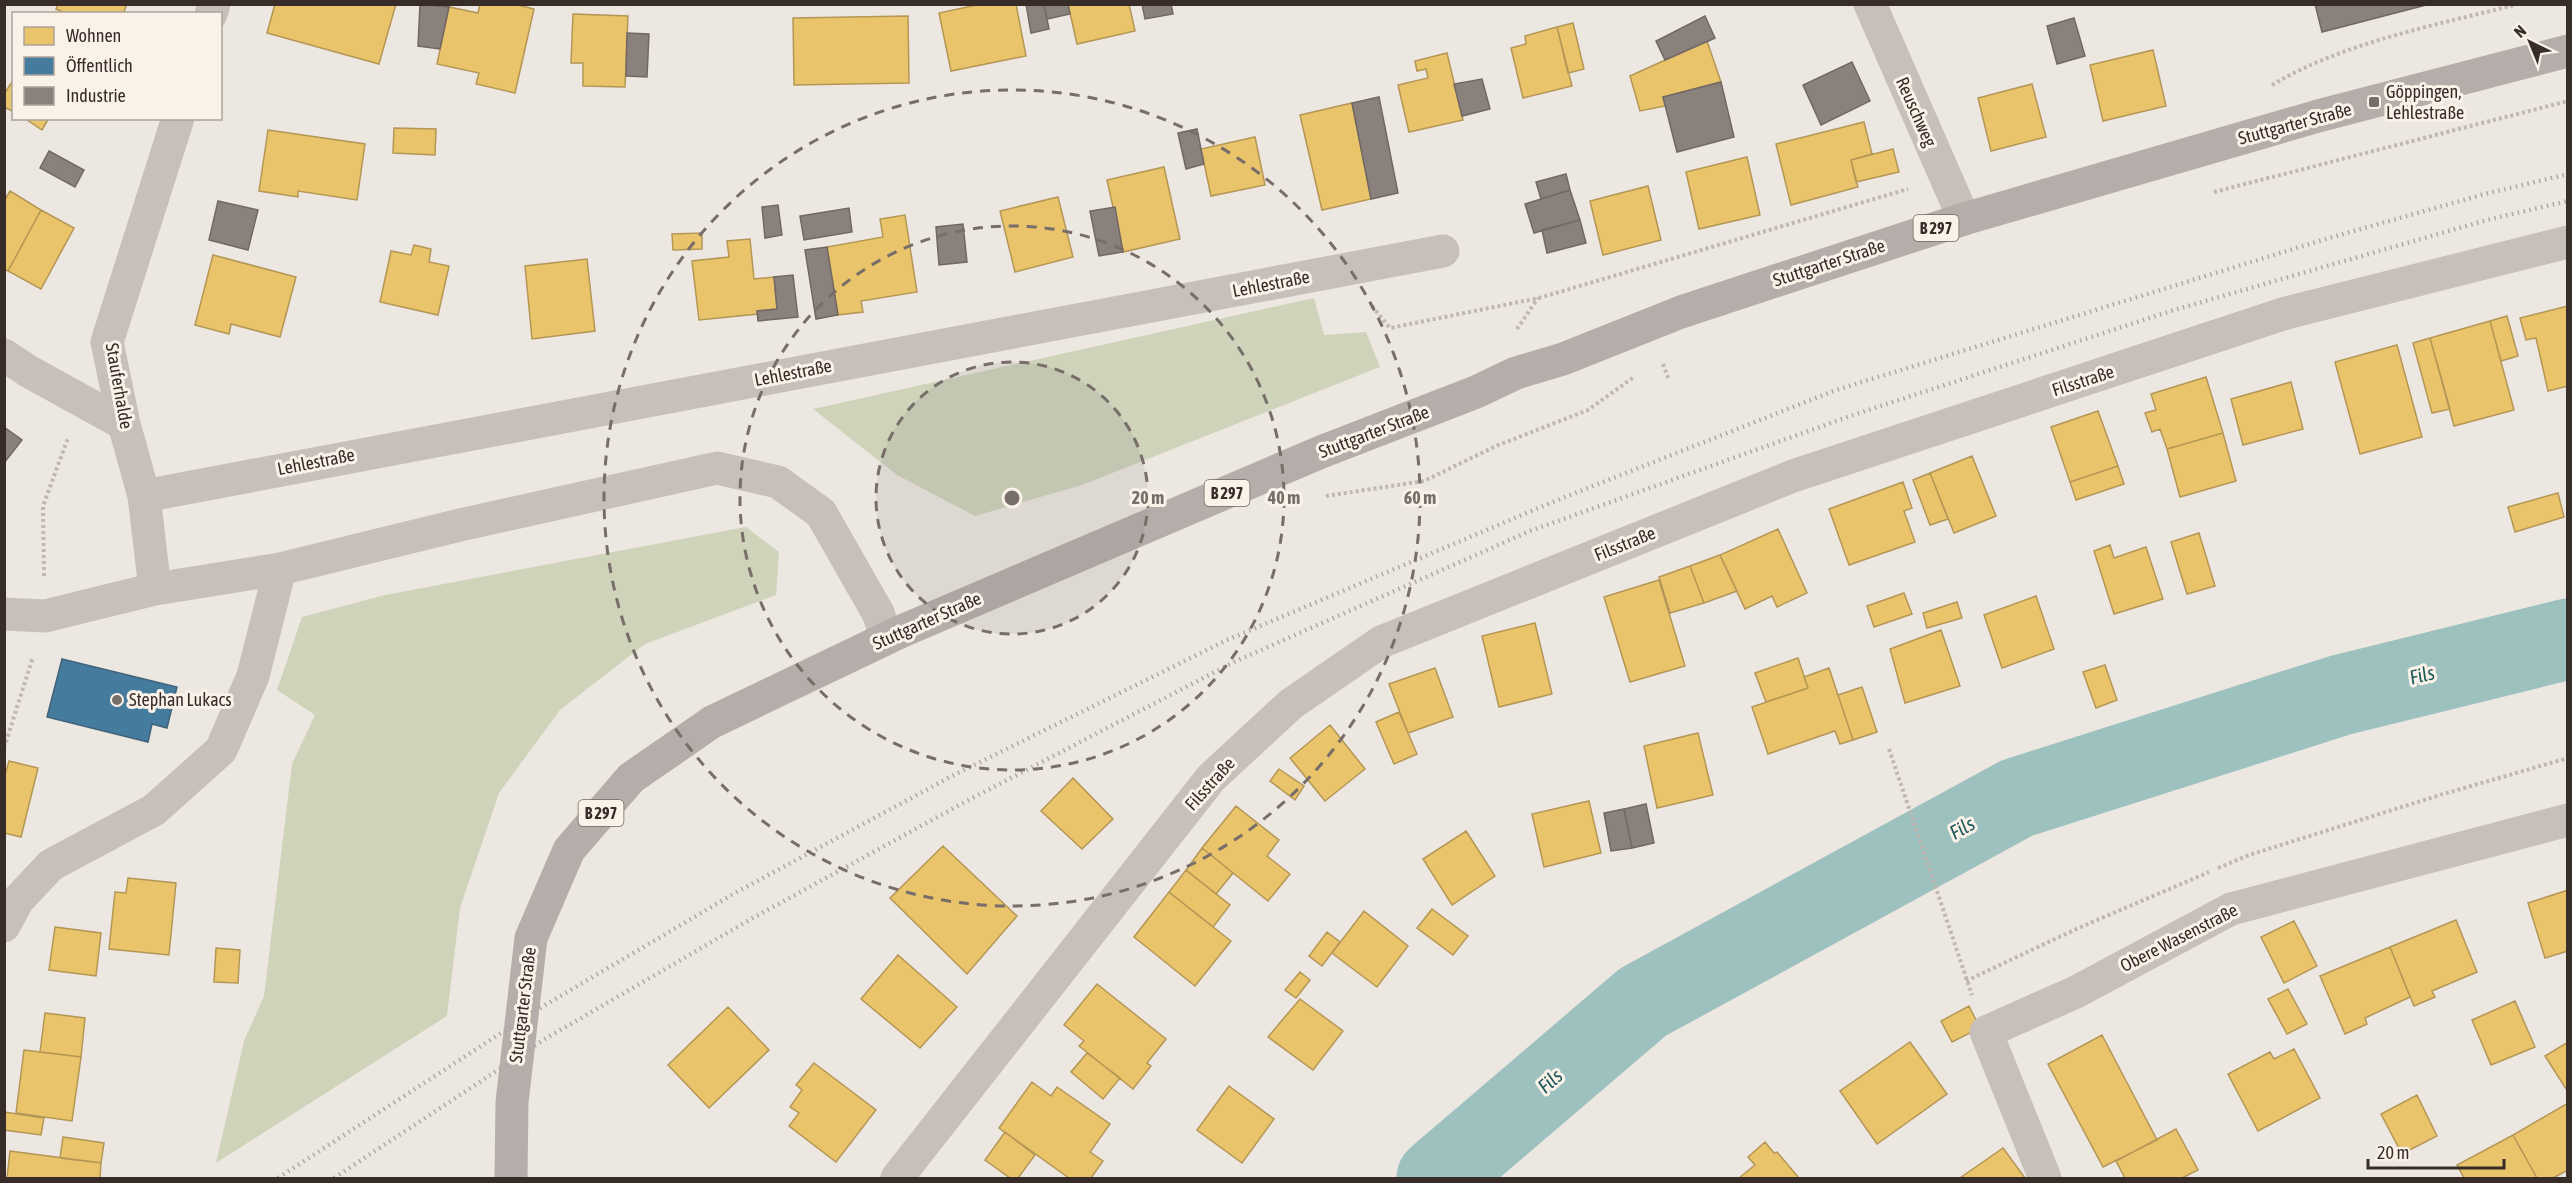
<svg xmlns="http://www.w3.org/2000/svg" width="2572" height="1183" font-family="'Asap Condensed',sans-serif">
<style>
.green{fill:#cfd3ba}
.homes{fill:#e9c46a;stroke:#b49656;stroke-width:1.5}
.public{fill:#457b9d;stroke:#41637a;stroke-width:1.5}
.industry{fill:#8a817c;stroke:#716863;stroke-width:1.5}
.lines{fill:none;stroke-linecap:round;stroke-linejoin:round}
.river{stroke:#9cc1bf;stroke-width:81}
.path{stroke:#bfb7b2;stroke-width:4;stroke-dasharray:3 3;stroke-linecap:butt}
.minor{stroke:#c6bfba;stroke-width:33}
.major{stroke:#b5ada9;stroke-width:33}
.rail{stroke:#aea8a4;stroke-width:4.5;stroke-dasharray:1.5 4.5;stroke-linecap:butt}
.ring{fill:none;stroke:#776d69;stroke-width:3;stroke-dasharray:10 8}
.poi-dot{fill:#776d69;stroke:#faf1e8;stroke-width:2}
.labels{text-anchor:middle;stroke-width:6;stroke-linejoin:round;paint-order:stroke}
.shield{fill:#faf1e8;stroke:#726762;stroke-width:1.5}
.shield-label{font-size:16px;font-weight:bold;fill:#372c28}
.poi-label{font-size:18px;fill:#372c28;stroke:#faf1e8;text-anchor:start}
.street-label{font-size:18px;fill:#372c28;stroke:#faf1e8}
.water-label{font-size:20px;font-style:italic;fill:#1c595a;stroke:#faf1e8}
.centre{fill:#776d69;stroke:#faf1e8;stroke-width:3}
.ring-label{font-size:18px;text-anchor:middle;font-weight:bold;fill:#776d69;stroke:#faf1e8;stroke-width:6;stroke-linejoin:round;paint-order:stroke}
</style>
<rect width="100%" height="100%" fill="#ede7e1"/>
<path class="green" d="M1314,298L1324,335L1366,332L1380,367L1082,485L975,516L897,475L813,409Z
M746,527L779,552L776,595L645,644L560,710L499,793L460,908L447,1016L216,1163L244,1041L264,996L292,764L315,715L277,690L302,617L385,595Z"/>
<path class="homes" d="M58,4H127L123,14H67L56,9Z
M275,4H396L379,64L267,33Z
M480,4H514L534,9L515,93L476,84L479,73L437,64L449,7L478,13Z
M981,4H1016L1026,56L951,71L939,13Z
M1068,4H1129L1135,31L1077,44Z
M573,14L628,16L625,87L583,86V63H571Z
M908,16L909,83L794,85L793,18Z
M1573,23L1584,69L1568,73L1557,27Z
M1557,27L1572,86L1523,98L1511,48L1526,44L1525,36Z
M1707,41L1721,82L1663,97L1665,106L1640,111L1630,76Z
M2153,50L2166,106L2103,121L2090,65Z
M1447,53L1463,120L1409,132L1398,85L1428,78L1426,69L1417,71L1415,61Z
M14,79V112L4,107V94Z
M2032,84L2046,137L1991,151L1978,98Z
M1352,103L1371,199L1322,210L1300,115Z
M24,118H49L42,130Z
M1864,122L1872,154L1851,160L1858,187L1791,205L1776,144Z
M394,128L436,129L435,155L393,153Z
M268,130L365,144L357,200L298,191V197L259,191Z
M1255,137L1265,185L1211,196L1201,149Z
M1893,149L1899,172L1856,182L1851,160Z
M1747,157L1760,215L1699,229L1686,172Z
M1164,167L1180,239L1123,252L1107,180Z
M1648,186L1661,240L1603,255L1590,201Z
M10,191L41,210L8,271L4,269V201Z
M1058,197L1073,257L1015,272L1000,211Z
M41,210L74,228L41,289L8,271Z
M905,215L917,292L861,301L863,312L838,315L827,247L883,237L880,219Z
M702,233V249L673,250L672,234Z
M750,239L754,279L774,277L777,309L757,311L758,314L699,320L692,261L729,257L727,241Z
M414,245L431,249L429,262L449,266L438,315L380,302L391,251L411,255Z
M213,255L296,277L280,337L231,324L229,334L195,325Z
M587,259L595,331L532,339L525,266Z
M2568,306V386L2548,391L2536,338L2526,340L2520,318Z
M2507,316L2518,356L2501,361L2490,321Z
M2490,321L2514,410L2454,426L2430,338Z
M2430,338L2450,409L2432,413L2413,343Z
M2397,345L2422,437L2360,454L2335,362Z
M2206,377L2223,433L2167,449L2160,429L2152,432L2145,413L2156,410L2151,394Z
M2291,382L2303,429L2243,445L2231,399Z
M2098,411L2118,466L2070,482L2051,427Z
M2223,433L2236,481L2180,497L2167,449Z
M1972,456L1996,516L1954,533L1930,473Z
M2118,466L2124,484L2076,500L2070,482Z
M1930,473L1948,519L1930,525L1913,480Z
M1903,482L1912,508L1904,511L1915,542L1849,565L1829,509Z
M2558,493L2564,517L2515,532L2508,507Z
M1778,529L1807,593L1777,607L1772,596L1745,609L1720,555Z
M2199,533L2215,586L2187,594L2171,542Z
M2110,545L2114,558L2146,547L2163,599L2114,614L2094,551Z
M1720,555L1737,591L1704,603L1690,566Z
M1690,566L1704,603L1670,613L1659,577Z
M1659,580L1685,666L1630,682L1604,597Z
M1904,593L1912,614L1874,627L1867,606Z
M2036,596L2054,649L2002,668L1984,615Z
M1957,602L1962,618L1927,628L1923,613Z
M1535,623L1552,694L1499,707L1482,636Z
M1941,630L1960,686L1905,703L1890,649Z
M1798,658L1808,688L1766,702L1755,673Z
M2105,665L2117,700L2096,708L2083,672Z
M1435,668L1453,717L1408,733L1389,684Z
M1829,668L1853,740L1840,744L1835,731L1768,754L1752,707L1808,688L1804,677Z
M1862,687L1877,732L1853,740L1838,695Z
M1399,712L1417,754L1394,764L1376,722Z
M1330,725L1365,769L1325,801L1290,758Z
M1698,733L1713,795L1657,808L1644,746Z
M9,761L38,768L21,837L4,833V778Z
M1279,769L1304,786L1295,800L1270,781Z
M1073,778L1113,819L1082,849L1041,811Z
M1589,801L1601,853L1544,867L1532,814Z
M1236,806L1279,840L1267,856L1290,874L1268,901L1202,848Z
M1466,831L1495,876L1452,905L1423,859Z
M943,846L1017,916L967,974L890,898Z
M1202,848L1233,873L1216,894L1186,870Z
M1186,870L1230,905L1213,927L1169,892Z
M128,878L176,883L169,955L109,949L115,892L126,893Z
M2568,890V951L2545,958L2528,903Z
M1169,892L1231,941L1195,986L1134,937Z
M1432,909L1468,936L1453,955L1417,928Z
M1364,911L1408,946L1377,987L1332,953Z
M2456,920L2477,972L2432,991L2435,997L2414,1006L2390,947Z
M2294,921L2317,966L2284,983L2261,937Z
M55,927L101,933L96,976L49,970Z
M1327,932L1340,942L1322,966L1309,956Z
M2390,947L2410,997L2365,1018L2367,1024L2345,1034L2320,976Z
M216,948L240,950L238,983L214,982Z
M898,955L957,1007L920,1048L861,999Z
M1300,972L1310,980L1296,998L1285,990Z
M1097,984L1166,1039L1147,1063L1151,1066L1133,1089L1079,1046L1084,1041L1064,1025Z
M2288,989L2307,1024L2287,1034L2268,999Z
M1300,999L1343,1031L1313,1070L1268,1037Z
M2515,1001L2535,1047L2491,1065L2472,1020Z
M1969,1006L1980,1028L1952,1042L1941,1021Z
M728,1007L769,1050L709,1108L668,1065Z
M45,1013L85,1018L81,1057L40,1052Z
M2102,1035L2157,1140L2103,1167L2048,1064Z
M1910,1042L1947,1094L1877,1144L1840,1091Z
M2568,1042V1092L2545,1056Z
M2294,1049L2320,1098L2258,1131L2228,1074L2270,1052L2274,1059Z
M24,1050L81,1057L72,1121L16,1113Z
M1087,1053L1120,1078L1103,1099L1071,1072Z
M814,1063L876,1110L836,1162L789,1126L799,1113L790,1107L802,1090L796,1085Z
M1032,1082L1051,1096L1057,1087L1110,1124L1090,1152L1103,1161L1091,1178H1069L999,1128Z
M1229,1086L1274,1119L1242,1163L1197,1130Z
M2417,1095L2437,1136L2402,1154L2381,1114Z
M2568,1103V1170L2553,1178H2537L2513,1135Z
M4,1112L44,1118L41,1135L4,1130Z
M2176,1129L2198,1170L2182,1178H2125L2116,1161Z
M1005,1132L1035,1155L1018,1178H1010L985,1160Z
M2513,1135L2537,1178H2464L2457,1165Z
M63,1137L104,1143L101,1163L60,1158Z
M1765,1142L1774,1153L1777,1152L1799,1178H1739L1755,1165L1748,1157Z
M2003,1148L2025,1178H1960Z
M10,1151L101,1163L100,1178H7Z"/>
<path class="public" d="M62,659L177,687L167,728L152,724L148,742L47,717Z"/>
<path class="industry" d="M420,4L449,7L440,49L418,46Z
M1026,4H1044L1049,29L1031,33Z
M1044,4H1068L1070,14L1047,19Z
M1142,4H1171L1173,14L1145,19Z
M2315,4H2430L2322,32Z
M1705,16L1715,38L1665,60L1656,41Z
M2074,18L2085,56L2057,64L2047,26Z
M627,33L649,34L647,77L626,76Z
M1852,62L1870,101L1821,125L1803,85Z
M1482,79L1490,109L1462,116L1454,84Z
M1721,82L1734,137L1677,152L1663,97Z
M1379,97L1398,193L1371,199L1352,103Z
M1197,129L1204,164L1186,169L1178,133Z
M49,151L84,170L75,187L40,168Z
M1566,174L1570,190L1541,199L1536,182Z
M1570,190L1580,220L1534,233L1525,204Z
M218,201L258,210L248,250L209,240Z
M778,205L782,235L765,238L762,207Z
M1115,207L1123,252L1099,256L1090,211Z
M849,208L852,232L804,240L800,216Z
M1580,220L1586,243L1547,253L1542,230Z
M963,224L967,262L939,265L936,227Z
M827,247L838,315L816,319L805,250Z
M793,275L798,317L758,321L757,311L777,309L774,277Z
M4,427L22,440L4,463Z
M1646,804L1654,843L1632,848L1624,809Z
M1624,809L1632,848L1611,851L1604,813Z"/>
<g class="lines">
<path class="river" d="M1437,1178L1643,1002L2017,798L2341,695L2568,639"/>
<path class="path" d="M2272,85C2344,42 2437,25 2518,4
M2214,192L2568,101
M1372,306L1390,328L1539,298L1908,189
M1517,329L1538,298
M1663,364L1669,380
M1326,496L1424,481L1496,446L1588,410L1634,377
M44,576L43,506L68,438
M4,748L33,657
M1889,749L1972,995
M2218,868L2249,855L2440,795L2568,758
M1966,981L2074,930L2209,872"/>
<path class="minor" d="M1870,4L1964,219
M211,14L214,4
M4,355L28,371L124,424
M144,496L1443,251
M155,589L144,496L124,424L107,342L178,118
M4,614L45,616L155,589L280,569L460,525L717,468L778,482L821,513L878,613L887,638
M4,926L18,900L51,865L154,810L221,750L253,676L280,569
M897,1178L1211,778L1291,704L1381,642L1793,476L2286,313L2568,242
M2045,1178L1986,1032L2076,992L2231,909L2568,820"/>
<path class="major" d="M511,1178L512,1102L531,938L569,850L631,778L712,722L902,631L1321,452L1476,392L1516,373L1563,359L1681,312L1964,219L2318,116L2568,51"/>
<path class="rail" d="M278,1178L535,1011L735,893L954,775L1227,640L1555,501L1836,390L2329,238L2485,194L2568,174
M334,1178L545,1039L751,919L963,803L1234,662L1530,531L1853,415L2174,310L2487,220L2568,201"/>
</g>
<circle cx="1012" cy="498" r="136" fill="#776d69" fill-opacity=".12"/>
<g class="ring">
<circle cx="1012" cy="498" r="136"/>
<circle cx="1012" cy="498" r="272"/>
<circle cx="1012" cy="498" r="408"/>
</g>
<g class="poi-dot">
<rect x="2368" y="96" width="12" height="12" rx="3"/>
<circle cx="117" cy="700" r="6"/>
</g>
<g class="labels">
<g class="shield">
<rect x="1913.5" y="215" width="45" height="26" rx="4.5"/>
<rect x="1204.5" y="480" width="45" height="26" rx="4.5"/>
<rect x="578.5" y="800" width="45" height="26" rx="4.5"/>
</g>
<g class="shield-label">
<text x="1936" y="234">B 297</text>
<text x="1227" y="499">B 297</text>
<text x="601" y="819">B 297</text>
</g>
<g class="poi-label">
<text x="2386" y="98">Göppingen,<tspan x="2386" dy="21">Lehlestraße</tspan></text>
<text x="129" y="706">Stephan Lukacs</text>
</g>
<g class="street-label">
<text transform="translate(1916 112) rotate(66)" y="6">Reuschweg</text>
<text transform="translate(2295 124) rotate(-15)" y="6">Stuttgarter Straße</text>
<text transform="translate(1829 263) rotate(-18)" y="6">Stuttgarter Straße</text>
<text transform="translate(1271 284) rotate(-11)" y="6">Lehlestraße</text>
<text transform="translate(793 373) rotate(-11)" y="6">Lehlestraße</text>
<text transform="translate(2083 381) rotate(-18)" y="6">Filsstraße</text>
<text transform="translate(119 386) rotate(80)" y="6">Stauferhalde</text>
<text transform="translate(1374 432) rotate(-21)" y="6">Stuttgarter Straße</text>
<text transform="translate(316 462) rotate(-11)" y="6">Lehlestraße</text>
<text transform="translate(1625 544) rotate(-22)" y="6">Filsstraße</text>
<text transform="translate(927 621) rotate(-24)" y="6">Stuttgarter Straße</text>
<text transform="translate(1210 784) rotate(-48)" y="6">Filsstraße</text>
<text transform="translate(2179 938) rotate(-27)" y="6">Obere Wasenstraße</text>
<text transform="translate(523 1005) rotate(-83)" y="6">Stuttgarter Straße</text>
</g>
<g class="water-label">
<text transform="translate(2422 675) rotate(-14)" y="7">Fils</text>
<text transform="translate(1962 828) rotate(-29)" y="7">Fils</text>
<text transform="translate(1550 1081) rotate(-41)" y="7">Fils</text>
</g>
</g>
<circle cx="1012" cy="498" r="9" class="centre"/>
<g class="ring-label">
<text x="1148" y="504">20 m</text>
<text x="1284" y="504">40 m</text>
<text x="1420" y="504">60 m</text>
</g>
<rect width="2572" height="1183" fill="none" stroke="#372c28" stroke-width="12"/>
<rect x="12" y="12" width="210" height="108" fill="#faf1e8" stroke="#aca29b" stroke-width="1.5"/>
<rect x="24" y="27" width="30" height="18" fill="#e9c46a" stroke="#aca29b" stroke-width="1.5"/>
<text x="66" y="42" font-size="18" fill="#372c28">Wohnen</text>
<rect x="24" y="57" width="30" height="18" fill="#457b9d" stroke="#aca29b" stroke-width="1.5"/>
<text x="66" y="72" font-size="18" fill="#372c28">Öffentlich</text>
<rect x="24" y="87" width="30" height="18" fill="#8a817c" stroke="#aca29b" stroke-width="1.5"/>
<text x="66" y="102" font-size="18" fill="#372c28">Industrie</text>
<g transform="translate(2530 42) rotate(317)" stroke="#faf1e8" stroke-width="4.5" paint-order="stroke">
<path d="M0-4.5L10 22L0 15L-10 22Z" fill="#372c28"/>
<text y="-9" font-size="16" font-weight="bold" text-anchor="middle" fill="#372c28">N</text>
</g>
<path d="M2368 1159v9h136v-9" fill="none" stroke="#372c28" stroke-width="3"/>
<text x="2377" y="1159" font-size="18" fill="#372c28" stroke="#faf1e8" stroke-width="4.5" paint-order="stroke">20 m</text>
</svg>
